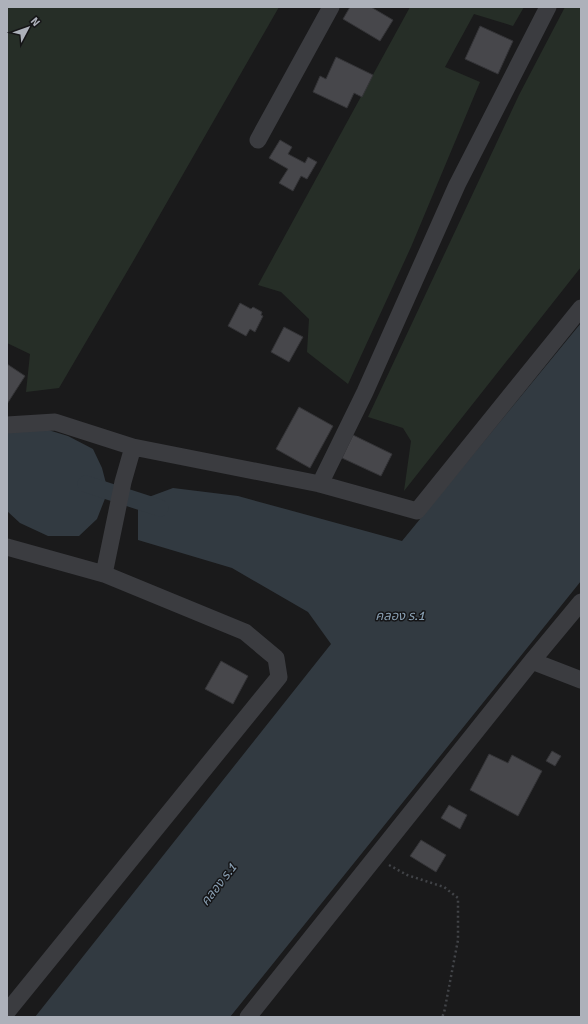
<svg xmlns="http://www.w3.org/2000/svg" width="588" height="1024" font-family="Signika,'Noto Sans Thai',sans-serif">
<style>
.green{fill:#262e27}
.water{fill:#323a41}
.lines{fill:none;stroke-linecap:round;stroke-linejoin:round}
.canal{stroke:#323a41;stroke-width:17}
.building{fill:#47474b;stroke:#343437}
.path{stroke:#414347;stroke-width:2.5;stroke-dasharray:2 3;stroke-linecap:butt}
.minor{stroke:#3b3c40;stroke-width:17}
.labels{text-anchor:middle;stroke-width:3;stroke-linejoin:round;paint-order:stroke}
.water-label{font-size:13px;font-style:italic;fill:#889eb1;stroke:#151517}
</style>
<rect width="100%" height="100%" fill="#1a1a1b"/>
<path class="green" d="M7,7H279L135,258L59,388L26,392L30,354L7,343Z
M410,7H524L513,26L474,14L445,67L480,82L411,247L348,384L307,352L309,319L281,292L258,285Z
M565,7H581V267L404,491L411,441L403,428L368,417L519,95Z"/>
<path class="water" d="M581,323V581L230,1017H35L331,644L308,612L232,568L138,540V501L173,488L238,496L402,541Z
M45,429L68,436L93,449L102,468L108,491L97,519L79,536H48L20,523L7,511V433Z"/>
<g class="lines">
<path class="canal" d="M86,484L160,508"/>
</g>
<path class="building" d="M350,7H371L393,20L380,41L343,19Z
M480,26L513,41L498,74L465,59Z
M336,57L373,75L362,97L354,93L347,108L313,92L320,76L326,79Z
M280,140L292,147L288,154L305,163L308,157L317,162L307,179L301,176L293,191L279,183L288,169L269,158Z
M240,303L251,309L253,307L262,312L261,315L263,316L255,332L250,329L246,336L228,326Z
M284,327L303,337L289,362L271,352Z
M7,364L25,376L7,404Z
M299,407L333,426L310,468L276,449Z
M353,435L392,454L381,476L342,458Z
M221,661L248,676L233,704L205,689Z
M552,751L561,756L555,766L546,761Z
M489,754L508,763L512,755L542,771L518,816L470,790Z
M449,805L467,815L460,829L441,818Z
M421,840L446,855L436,872L410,856Z"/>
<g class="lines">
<path class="path" d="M389,865L407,875L444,887L458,898V940L444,1013L442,1017"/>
<path class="minor" d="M258,140L331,7
M7,425L55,422L133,447
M320,484L365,392L457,185L548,7
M7,547L104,574L245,632L276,658L279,677L7,1012
M104,574L123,482L133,447L320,484L417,511L581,308
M532,661L581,680
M248,1017L532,661L581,602"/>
</g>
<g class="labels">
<g class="water-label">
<text x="400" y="620">คลอง ร.1</text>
<text transform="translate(218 884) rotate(-52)" y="5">คลอง ร.1</text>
</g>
</g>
<rect width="588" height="1024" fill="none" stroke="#adb1ba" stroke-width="16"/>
<g transform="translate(28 28) rotate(49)" stroke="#151517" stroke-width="3" paint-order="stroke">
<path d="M0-3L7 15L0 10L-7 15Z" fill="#adb1ba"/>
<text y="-6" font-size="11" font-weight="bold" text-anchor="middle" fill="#adb1ba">N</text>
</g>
</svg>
